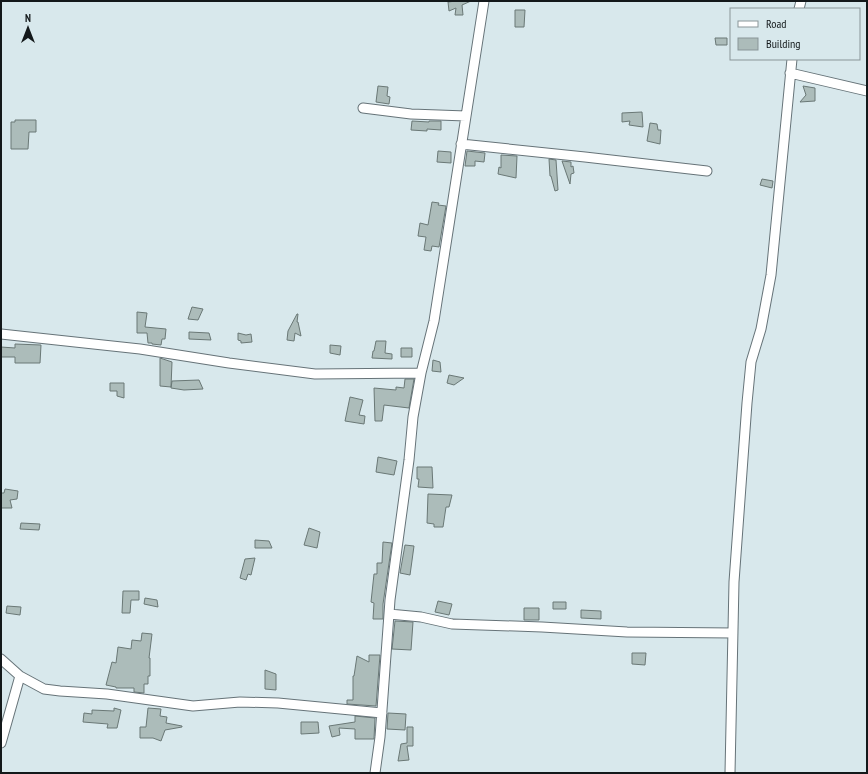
<svg xmlns="http://www.w3.org/2000/svg" width="868" height="774" font-family="'PT Sans Narrow',sans-serif">
<style>
.building{fill:#acbcba;stroke:#6a7876}
.lines{fill:none;stroke-linecap:round;stroke-linejoin:round}
.street-casing{stroke:#667378;stroke-width:11}
.street{stroke:#fff;stroke-width:9}
</style>
<rect width="100%" height="100%" fill="#d8e8ec"/>
<path class="building" d="M456,1H471L462,5L463,15H455L456,8L449,11L448,2Z
M515,10H525L524,27H515Z
M715,38H727V45H716Z
M378,86L388,87L387,96L390,97L389,104L376,102Z
M803,86L815,88V101L800,102L806,95Z
M642,112L643,127L629,125L630,121L622,122V113Z
M15,120H36V132H29L28,149H11V122H15Z
M412,121L429,122V121H441V130L427,129V131L411,130Z
M650,123L657,124L658,130H661L660,144L647,141Z
M438,151L451,152V163L437,162Z
M467,151L485,153L484,162L475,161V166H465Z
M501,155L517,156L516,178L498,174L499,167L501,168Z
M549,159L556,160L558,190L555,191L551,176H550Z
M562,161L571,162V167L573,166L574,173L571,174L570,184Z
M762,179L773,181L772,188L760,185Z
M432,202L439,203L438,205L446,206L439,247L432,246L431,251L424,250L426,237L418,236L420,223L428,225Z
M192,307L203,309L198,320L188,319Z
M137,312L147,313L145,327L166,329L165,339H162L161,345L152,344V343H148L147,333H137Z
M297,314H298L297,322H298L301,336L295,333L294,341L287,340L288,331Z
M189,332L209,333L211,340L189,339Z
M238,333L246,335L251,334L252,342L241,343V341L238,340Z
M376,341H386L385,353L392,354V359L372,358L373,351H374Z
M15,344L41,345L40,363H15V357H1V347L15,348Z
M330,345L341,346L340,355L330,353Z
M401,348H412V357H401Z
M160,358L172,362L171,387L160,386Z
M433,360L440,362L441,372L432,371Z
M449,375L464,378L454,385L447,383Z
M405,379H414L409,408L384,405L382,421H375L374,388L396,390V387L404,388Z
M199,380L203,389L184,390L171,388L172,381Z
M110,383H124V398L117,396V391H110Z
M350,397L363,400L359,415L365,416L364,424L345,421Z
M378,457L397,461L394,475L376,472Z
M417,467H432L433,488L418,487L419,479H417Z
M5,489L18,491L17,499L10,500L12,508H1V493H4Z
M428,494L452,495L449,507H446L443,527H434V524L427,523Z
M21,523L40,524L39,530L20,529Z
M309,528L320,532L317,548L304,545Z
M255,540L269,541L272,548H255Z
M383,542L392,543L383,604V619H373L374,603L371,602L374,574H377V563H382Z
M405,545L414,546L410,575L400,573Z
M255,558L251,575L248,574L246,580L240,578L245,559Z
M123,591H139V600H131L130,613H122Z
M145,598L157,600L158,607L144,604Z
M438,601L452,604L449,615L435,612Z
M553,602H566V609H553Z
M7,606L21,607L20,615L6,613Z
M524,608H539V620H524Z
M581,610L601,611V619L581,618Z
M395,621L413,622L411,650L392,649Z
M142,633L152,634L149,658H150V676H148V684H144V693L134,692V688H116V687L106,685L112,662L116,663L118,647L131,649L132,640L141,641Z
M632,653H646L645,665L632,664Z
M369,655H380L376,706L347,704V700H353V676H354L357,656L369,662Z
M265,670L276,674V690L265,689Z
M114,708L121,710L117,728H107L108,724L83,722L84,713L92,714V710L114,711Z
M148,708L161,709L160,716L167,717L166,723L182,726V727L165,730L161,741L153,738H140V727H146Z
M388,713L406,714L405,730L387,729Z
M355,716L375,718L374,739H355V729L339,728L340,735L332,737L329,726L355,722Z
M301,722H318L319,733L301,734Z
M407,727H413V746H407L409,760L398,761L401,744L407,743Z"/>
<g class="lines">
<g class="street-casing">
<path id="street" d="M799,9L801,1
M790,73L867,91
M363,108L411,114L466,116
M461,144L585,157L707,171
M1,334L140,349L229,363L315,374L421,373
M389,614L421,617L452,624L542,627L627,632L733,633
M1,659L20,676L44,689L60,691L107,694L193,706L240,702L278,703L382,713
M1,743L20,676
M375,773L380,737L390,600L409,460L413,417L421,373L434,321L484,1
M730,773L734,582L747,403L751,362L761,329L771,275L792,59"/>
</g>
<use href="#street" class="street"/>
</g>
<rect width="868" height="774" fill="none" stroke="#13181a" stroke-width="4"/>
<rect x="730" y="8" width="130" height="52" fill="#d8e8ec" stroke="#899598"/>
<rect x="738" y="21" width="20" height="6" fill="#ffffff" stroke="#899598"/>
<text x="766" y="28" font-size="12" fill="#13181a">Road</text>
<rect x="738" y="38" width="20" height="12" fill="#acbcba" stroke="#899598"/>
<text x="766" y="48" font-size="12" fill="#13181a">Building</text>
<g transform="translate(28 28)" stroke="#d8e8ec" stroke-width="3" paint-order="stroke">
<path d="M0-3L7 15L0 10L-7 15Z" fill="#13181a"/>
<text y="-6" font-size="11" font-weight="bold" text-anchor="middle" fill="#13181a">N</text>
</g>
</svg>
